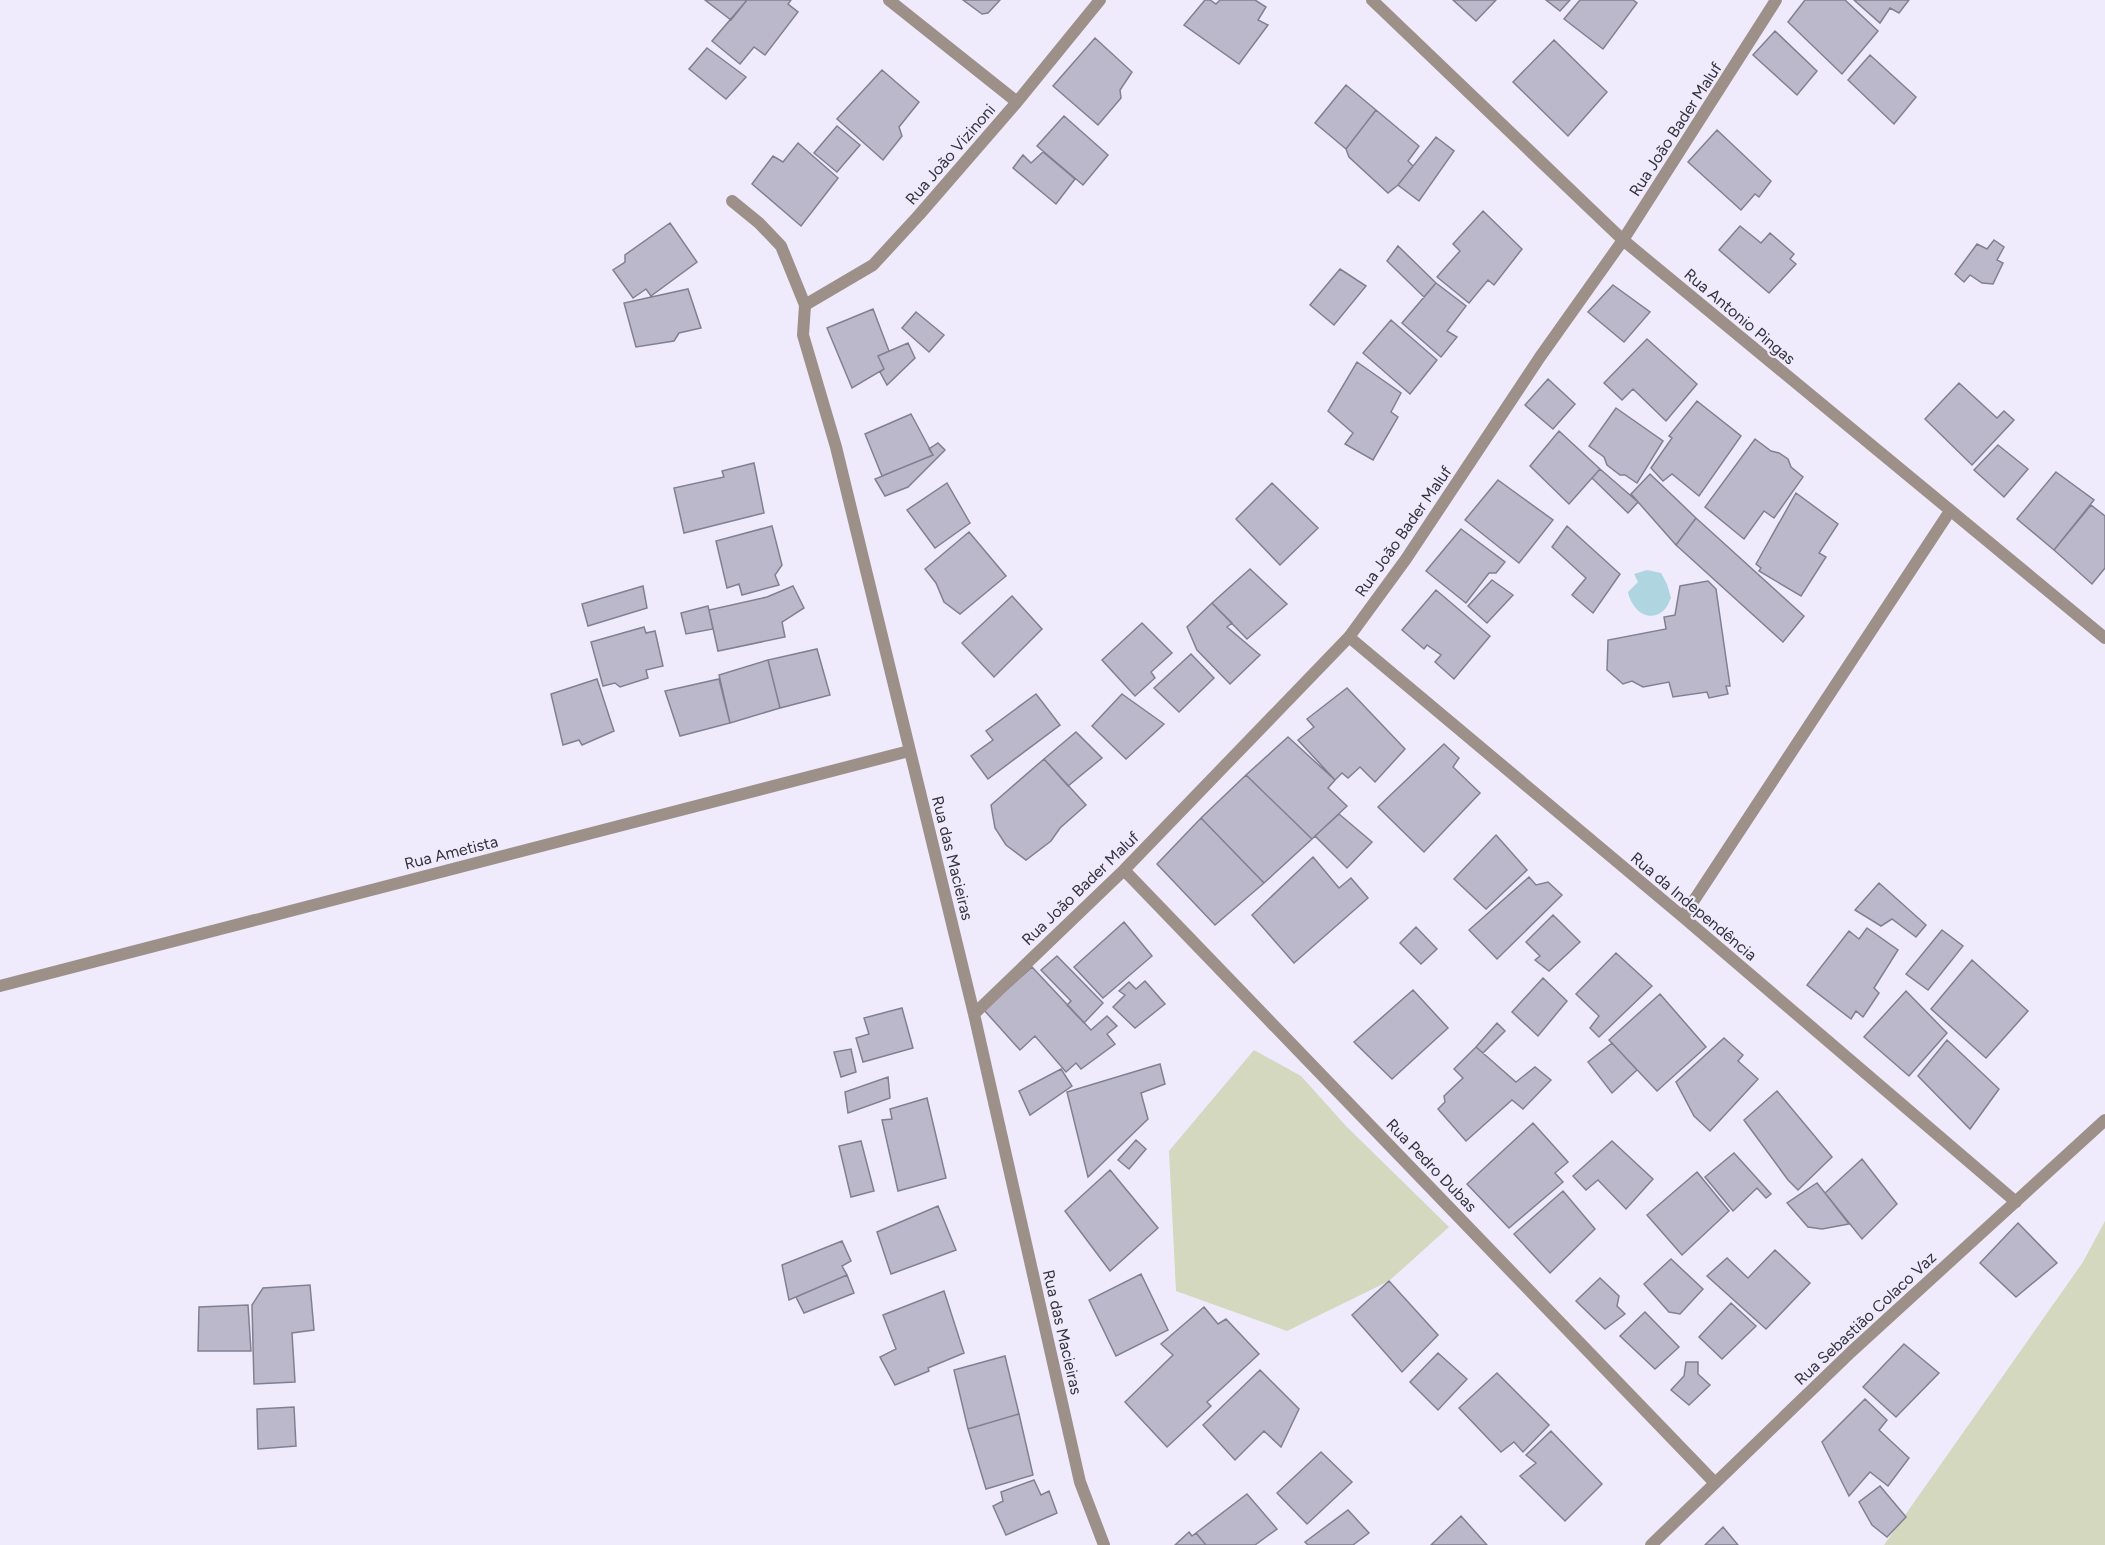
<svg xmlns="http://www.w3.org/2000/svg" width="2105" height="1545" font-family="Figtree,sans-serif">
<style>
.green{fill:#d3d8be}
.water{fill:#aed5e0}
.building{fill:#bab8ca;stroke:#828090;stroke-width:1.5}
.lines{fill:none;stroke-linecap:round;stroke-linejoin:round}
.street{stroke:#9d9089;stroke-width:12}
.labels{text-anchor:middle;stroke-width:4.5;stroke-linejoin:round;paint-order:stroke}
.street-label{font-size:16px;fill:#34323a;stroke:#efebfd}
</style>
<rect width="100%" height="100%" fill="#efebfd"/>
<path class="green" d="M1254,1050L1301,1076L1346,1126L1449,1227L1389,1281L1287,1331L1176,1291L1169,1151Z
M2105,1221V1545H1884L2083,1262Z"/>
<path class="water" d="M1647,570L1661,573L1667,584L1671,598C1669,602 1667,608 1663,611C1647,624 1631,608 1628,592L1638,582L1634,574Z"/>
<path class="building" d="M705,0H747L731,20Z
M747,0H791L788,4L798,12L765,55L754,47L740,64L712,41Z
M963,0H1000L988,13L982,14Z
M1205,0H1210L1216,4L1220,0H1255L1266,7L1258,20L1268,25L1239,64L1184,25Z
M1453,0H1496L1476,21Z
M1546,0H1570L1560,11Z
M1580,0H1633L1637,3L1603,49L1564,19Z
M1805,0H1845L1878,31L1842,74L1788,22Z
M1854,0H1909L1899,13L1890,8L1880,23Z
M1775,31L1817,71L1797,95L1753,55Z
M1095,38L1132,72L1120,90L1121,98L1098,125L1053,86Z
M1554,40L1607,92L1568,136L1513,82Z
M707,48L746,77L726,99L689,69Z
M1870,55L1916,97L1894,124L1848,80Z
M882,70L919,102L899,127L902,136L883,160L837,119Z
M1346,85L1376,110L1346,149L1315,123Z
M1376,110L1419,146L1408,161L1413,166L1398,185L1388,193L1349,157L1346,149Z
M1064,116L1108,155L1083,185L1037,146Z
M837,126L860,145L837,172L814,153Z
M1717,130L1771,181L1759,197L1755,194L1741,210L1688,162Z
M1436,137L1454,151L1419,201L1398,185Z
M798,143L838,178L801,226L752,184L773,156L783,162Z
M1043,152L1075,179L1056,204L1013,168L1023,155L1031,163Z
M1483,211L1522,249L1494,285L1488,280L1469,303L1437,277L1460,251L1453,244Z
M670,223L697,262L651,296L646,289L633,298L613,270L625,262V255Z
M1740,226L1761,243L1770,233L1794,254L1790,259L1796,264L1769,293L1719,250Z
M1994,240L2004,247L1997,260L2003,263L1993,284L1982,283L1970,275L1964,282L1955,274L1977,244L1987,249Z
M1398,246L1436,283L1424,297L1387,261Z
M1340,269L1366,286L1334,325L1310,305Z
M1436,283L1466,306L1447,331L1457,337L1441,357L1402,323Z
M1613,285L1650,312L1624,342L1588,312Z
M688,289L701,328L679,333L674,341L636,347L624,303Z
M873,309L889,351L878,356L884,369L852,388L827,328Z
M916,312L944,335L929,352L902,328Z
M1391,320L1437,360L1410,394L1363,353Z
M1647,339L1697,384L1666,421L1633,389L1622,400L1604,383Z
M908,343L915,358L887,385L880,372L884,369L878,356Z
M1357,362L1401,393L1391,412L1398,417L1373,460L1345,444L1353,433L1328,411Z
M1548,379L1575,404L1553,429L1525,405Z
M1959,383L1997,418L2004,411L2014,420L1972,465L1925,419Z
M1697,401L1741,436L1699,496L1672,474L1663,481L1651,468L1672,438L1669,436Z
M1616,408L1663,441L1637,483L1625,475H1620L1607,465L1604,457L1589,446Z
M911,414L933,455L882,476L865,434Z
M1559,431L1600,469L1569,504L1530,466Z
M1755,439L1771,451L1779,453L1788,459L1791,467L1803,477L1774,518L1764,511L1744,539L1705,507Z
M938,443L945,450L908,487L885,496L875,479L933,455L929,449Z
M1998,445L2028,469L2004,497L1974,470Z
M754,463L764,513L684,533L674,488L724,477L722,471Z
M1600,469L1638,502L1628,513L1592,478Z
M2056,472L2094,500L2054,550L2017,519Z
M1650,474L1696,518L1676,545L1631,494Z
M1498,480L1553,520L1519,563L1465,520Z
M947,483L970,523L935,548L907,510Z
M1272,483L1318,528L1280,565L1236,519Z
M1796,493L1838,524L1819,553L1826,557L1801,596L1759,571L1761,568L1756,564Z
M2091,505L2105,516V568L2092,584L2054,550Z
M1696,518L1804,616L1783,642L1676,545Z
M772,526L782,565L775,575L779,585L742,595L739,584L727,588L716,541Z
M1567,526L1620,574L1593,613L1572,595L1586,578L1552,547Z
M1461,529L1505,562L1496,573H1489L1466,603L1426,571Z
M969,532L1006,576L960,614L944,602L936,583L925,569Z
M1250,569L1287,604L1247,639L1212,603Z
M1492,580L1513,595L1487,623L1468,606Z
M1708,581L1716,589L1730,686H1726L1728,694L1709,698L1707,692L1673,697L1669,682L1643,687L1632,681L1623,684L1607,670L1608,640L1666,629L1664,617L1675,615L1680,586Z
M643,586L647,608L588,626L582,604Z
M793,586L804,608L782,622L785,637L718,651L709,610L767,597Z
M1436,590L1490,636L1454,679L1435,662L1441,655L1427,645L1424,649L1402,630Z
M1012,596L1042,629L994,677L962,643Z
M1212,603L1232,623L1227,627L1260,655L1230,684L1197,650L1187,627Z
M708,606L713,629L686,634L681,613Z
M1142,623L1172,653L1151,672L1155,678L1135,696L1102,660Z
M644,627L646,633L655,631L663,666L646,670L648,678L620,687L615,683L603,686L591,642Z
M817,649L830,695L780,708L768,660Z
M1191,654L1214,678L1179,712L1154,688Z
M768,660L780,708L730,723L719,675Z
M597,679L614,731L582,745L579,740L563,745L551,694Z
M719,679L730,723L680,736L665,691Z
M1347,688L1405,749L1375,782L1360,767L1348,778L1342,773L1335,780L1298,740L1314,727L1307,719Z
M1036,694L1060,725L988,779L971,756L993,740L986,731Z
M1122,694L1164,724L1126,759L1092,726Z
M1076,732L1102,758L1068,786L1044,759Z
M1288,737L1335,780L1328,788L1347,806L1312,839L1246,775Z
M1444,744L1459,758L1453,767L1480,793L1424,852L1378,807Z
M1044,759L1086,805L1060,828L1051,841L1026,860L1006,845L995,828L991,805Z
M1246,775L1312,839L1264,883L1201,818Z
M1339,814L1372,842L1347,868L1315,836Z
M1201,818L1264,883L1215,925L1157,864Z
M1496,835L1527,870L1486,909L1454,879Z
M1313,857L1339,888L1351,878L1368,898L1294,963L1252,915Z
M1529,877L1536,885L1548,882L1562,895L1497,959L1469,930Z
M1879,883L1926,925L1916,937L1892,919L1881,926L1855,910Z
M1553,915L1580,942L1549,971L1535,960L1540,956L1526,942Z
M1124,922L1152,956L1103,998L1074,967Z
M1416,927L1437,949L1421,964L1400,943Z
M1867,928L1898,950L1874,988L1879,993L1863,1017L1856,1011L1851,1019L1807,985L1849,931L1859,939Z
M1942,930L1963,946L1928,990L1906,974Z
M1616,953L1652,986L1599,1037L1590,1028L1599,1016L1576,994Z
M1057,956L1103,1003L1084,1023L1067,1005L1071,1001L1041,970Z
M1972,960L2028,1011L1986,1058L1931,1009Z
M1032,967L1091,1030L1107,1016L1117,1026L1107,1034L1115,1044L1081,1069L1076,1063L1066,1072L1035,1036L1020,1050L984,1010Z
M1543,978L1567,1001L1538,1036L1512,1012Z
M1145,981L1165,1004L1135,1028L1113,1007L1125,995L1119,991L1129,982L1136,989Z
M1413,990L1448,1028L1392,1079L1354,1042Z
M1906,991L1947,1033L1909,1076L1864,1037Z
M1660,994L1706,1047L1657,1091L1609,1040Z
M902,1008L913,1048L863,1062L856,1038L869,1034L864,1018Z
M1497,1023L1505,1031L1483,1053L1476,1047Z
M1724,1038L1743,1055L1738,1061L1758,1079L1710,1131L1694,1116L1676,1082Z
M1947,1040L1999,1089L1970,1129L1918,1076Z
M1612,1043L1637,1070L1612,1093L1588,1062Z
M1476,1047L1516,1082L1535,1067L1551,1080L1523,1109L1512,1100L1466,1141L1438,1109L1445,1102L1444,1096L1463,1078L1454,1069Z
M851,1049L856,1072L841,1077L834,1052Z
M1160,1064L1165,1084L1141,1093L1148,1119L1088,1177L1067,1092Z
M1061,1069L1072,1086L1030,1115L1019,1091Z
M888,1077L890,1098L848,1113L845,1092Z
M1777,1091L1832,1157L1798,1190L1788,1180L1744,1120Z
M927,1098L946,1178L898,1191L882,1120L892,1119L890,1109Z
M1533,1123L1568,1162L1555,1173L1563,1182L1509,1228L1467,1184Z
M1136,1140L1146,1149L1129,1169L1118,1160Z
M861,1141L874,1191L851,1197L839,1146Z
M1612,1141L1653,1179L1626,1209L1598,1180L1586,1190L1573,1176Z
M1734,1153L1771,1194L1766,1198L1757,1188L1733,1211L1705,1177Z
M1862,1159L1897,1204L1862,1239L1825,1193Z
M1110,1170L1158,1228L1110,1271L1065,1211Z
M1697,1172L1729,1211L1682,1255L1647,1215Z
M1817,1183L1825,1193L1849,1224L1822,1229L1808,1227L1787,1203Z
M1563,1191L1595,1229L1550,1273L1514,1234Z
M938,1206L956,1250L891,1274L877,1232Z
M2018,1223L2057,1263L2016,1297L1980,1263Z
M842,1241L851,1261L842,1266L847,1275L789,1300L782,1265Z
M1775,1250L1810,1283L1766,1329L1707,1276L1727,1258L1748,1278Z
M1671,1259L1703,1289L1680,1314L1669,1312L1644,1284Z
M1141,1274L1168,1330L1116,1356L1089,1300Z
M847,1275L854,1293L804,1313L796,1297Z
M1600,1278L1619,1296L1617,1306L1625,1314L1605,1329L1576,1301Z
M1389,1281L1438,1335L1402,1372L1352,1315Z
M310,1285L314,1330L292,1333L295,1382L254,1384L252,1305L263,1288Z
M944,1291L964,1353L928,1368L929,1371L895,1385L880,1357L896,1349L883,1315Z
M1731,1303L1756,1326L1722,1359L1699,1337Z
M248,1305L251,1351H198L199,1307Z
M1204,1307L1218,1324L1226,1319L1259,1354L1207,1402L1211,1406L1167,1447L1125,1402L1173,1355L1161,1344Z
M1645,1312L1679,1347L1655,1369L1620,1336Z
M1904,1344L1939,1373L1896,1417L1863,1387Z
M1438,1353L1467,1379L1438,1410L1410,1382Z
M1005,1356L1019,1414L968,1429L954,1370Z
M1686,1362H1698V1374L1710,1385L1689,1405L1671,1390L1684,1376Z
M1260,1370L1299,1409L1281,1447L1264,1431L1235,1460L1203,1425Z
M1497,1373L1549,1425L1523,1452L1514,1442L1501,1452L1459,1408Z
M1865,1399L1887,1420L1879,1430L1909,1458L1888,1486L1870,1472L1849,1496L1822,1442Z
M294,1407L296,1446L258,1449L257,1409Z
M1019,1414L1033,1475L986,1489L968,1429Z
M1551,1431L1602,1484L1565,1521L1520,1476L1536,1463L1526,1455Z
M1321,1452L1352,1482L1307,1524L1277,1493Z
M1034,1480L1041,1495L1049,1491L1057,1513L1006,1535L993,1506L1003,1501L1001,1492Z
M1880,1486L1906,1517L1887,1537L1872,1525L1859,1502Z
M1247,1494L1277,1529L1255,1545H1206L1196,1533Z
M1348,1510L1369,1533L1353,1545H1308L1305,1542Z
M1461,1516L1487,1545H1431Z
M1723,1527L1738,1545H1705Z
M1189,1532L1192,1536L1196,1533L1206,1545H1175Z"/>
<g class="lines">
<path class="street" d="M889,0L1017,102
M1372,0L1623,240L2105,638
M732,201L759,223L781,246L805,305L803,335L836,447L974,1014L1080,1482L1104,1545
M805,305L873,265L919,215L1017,102L1100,0
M1349,637L1683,917L2016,1202
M1124,870L1715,1483
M1683,917L1950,511
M0,986L909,751
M974,1014L1124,870L1349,637L1406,559L1540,357L1623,240L1776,0
M1651,1545L1851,1352L2105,1120"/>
</g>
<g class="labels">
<g class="street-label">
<text transform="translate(1675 129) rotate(-57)" y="6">Rua João Bader Maluf</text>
<text transform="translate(950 154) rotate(-49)" y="6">Rua João Vizinoni</text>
<text transform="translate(1740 316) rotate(40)" y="6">Rua Antonio Pingas</text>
<text transform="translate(1403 531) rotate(-55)" y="6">Rua João Bader Maluf</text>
<text transform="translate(451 852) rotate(-14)" y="6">Rua Ametista</text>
<text transform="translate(953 858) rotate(76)" y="6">Rua das Macieiras</text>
<text transform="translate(1080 888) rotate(-44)" y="6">Rua João Bader Maluf</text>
<text transform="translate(1694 906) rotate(40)" y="6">Rua da Independência</text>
<text transform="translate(1432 1165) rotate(46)" y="6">Rua Pedro Dubas</text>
<text transform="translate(1865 1318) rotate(-43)" y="6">Rua Sebastião Colaco Vaz</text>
<text transform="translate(1063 1332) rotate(77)" y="6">Rua das Macieiras</text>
</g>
</g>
</svg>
